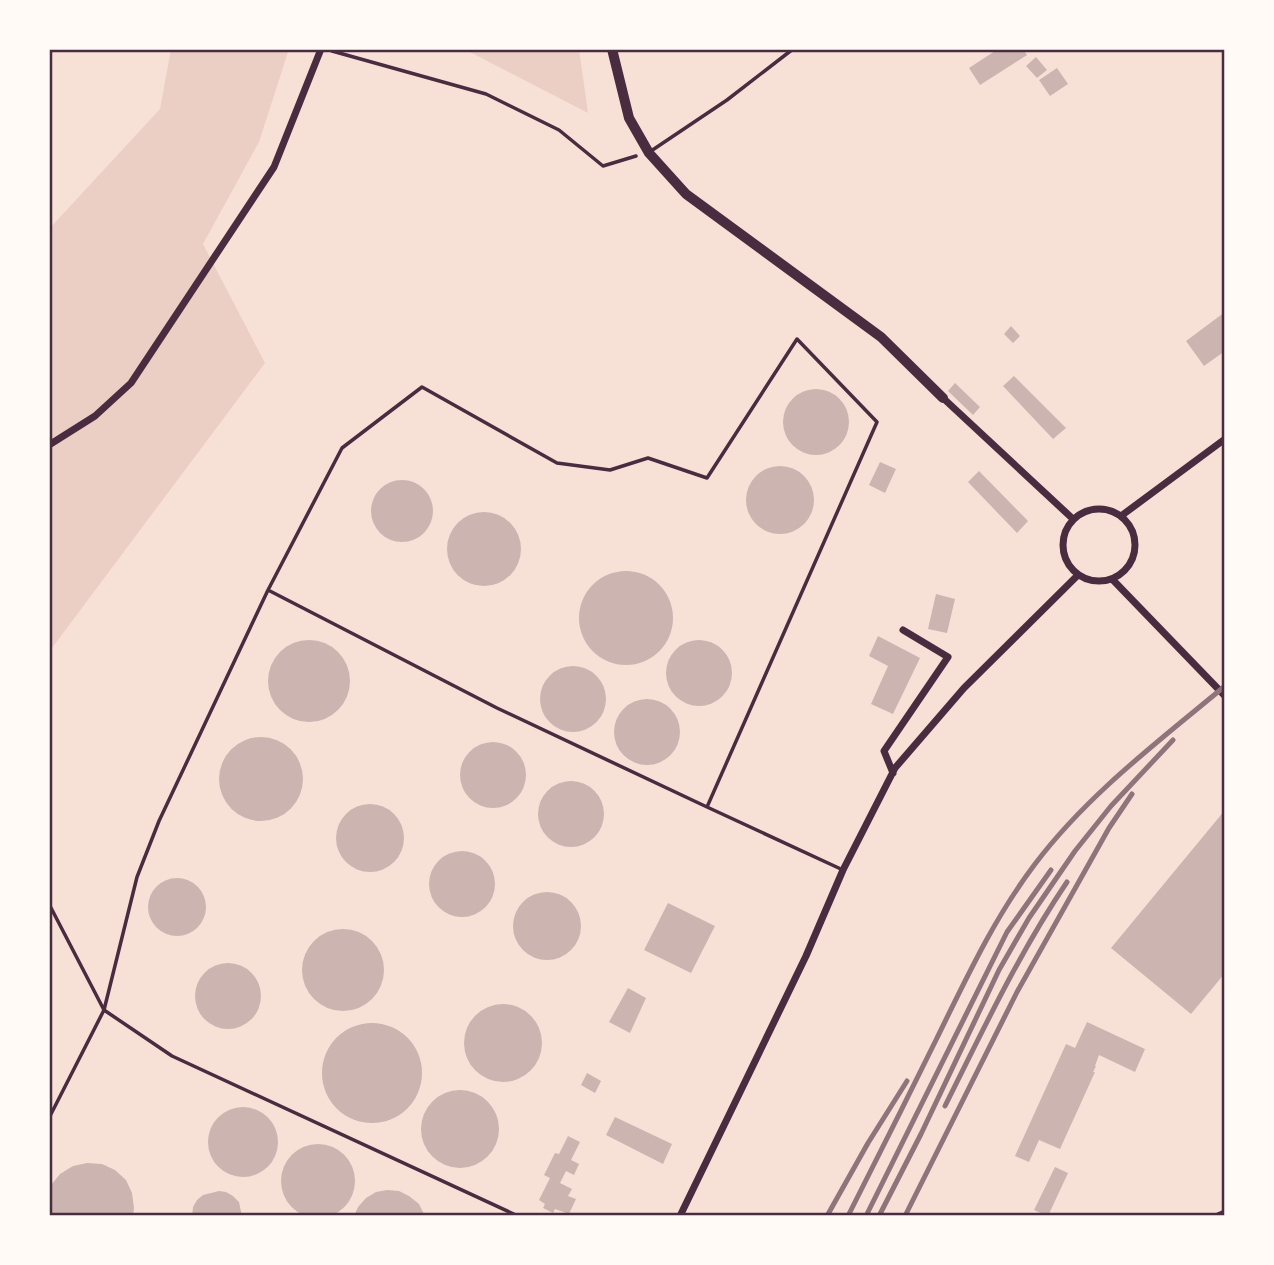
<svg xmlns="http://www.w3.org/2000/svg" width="1274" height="1265" font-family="'IBM Plex Serif',serif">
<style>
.green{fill:#ebcfc5}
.building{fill:#ccb4b1}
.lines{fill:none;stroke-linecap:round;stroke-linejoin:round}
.path{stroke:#4a2c40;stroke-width:3.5}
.service{stroke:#4a2c40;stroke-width:3.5}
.minor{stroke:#4a2c40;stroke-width:7}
.secondary{stroke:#4a2c40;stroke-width:10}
.rail{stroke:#8f747c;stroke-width:5}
.neatline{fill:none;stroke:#4a2c40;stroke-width:2.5}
</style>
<rect width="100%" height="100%" fill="#f7e1d7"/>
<path class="green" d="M171,49H289L259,142L203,244L265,363L49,652V229L160,109Z
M464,49H579L588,113Z"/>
<path class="building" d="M998,49H1023L1027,55L980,85L969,68Z
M1036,57L1047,70L1037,78L1026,66Z
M1057,68L1068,84L1050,96L1039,80Z
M1225,312V351L1204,366L1186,341Z
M1011,326L1020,336L1013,343L1004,334Z
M1014,376L1066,428L1053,439L1003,386Z
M955,383L980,407L973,415L948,391Z
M783 422a33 33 0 1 1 66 0a33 33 0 1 1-66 0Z
M880,462L896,469L885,493L869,485Z
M746 500a34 34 0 1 1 68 0a34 34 0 1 1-68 0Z
M979,471L1028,521L1017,533L968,482Z
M371 511a31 31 0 1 1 62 0a31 31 0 1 1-62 0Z
M447 549a37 37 0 1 1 74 0a37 37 0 1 1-74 0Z
M579 618a47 47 0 1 1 94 0a47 47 0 1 1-94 0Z
M936,594L955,599L947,633L928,629Z
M878,636L920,658L893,714L871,704L888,666L869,656Z
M268 681a41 41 0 1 1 82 0a41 41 0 1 1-82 0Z
M666 673a33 33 0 1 1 66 0a33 33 0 1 1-66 0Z
M540 699a33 33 0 1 1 66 0a33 33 0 1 1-66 0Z
M614 732a33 33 0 1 1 66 0a33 33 0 1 1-66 0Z
M219 779a42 42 0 1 1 84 0a42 42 0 1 1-84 0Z
M460 775a33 33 0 1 1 66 0a33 33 0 1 1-66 0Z
M538 814a33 33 0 1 1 66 0a33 33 0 1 1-66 0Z
M336 838a34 34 0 1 1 68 0a34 34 0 1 1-68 0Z
M1225,810V973L1191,1014L1111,948Z
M429 884a33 33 0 1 1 66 0a33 33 0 1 1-66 0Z
M148 907a29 29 0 1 1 58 0a29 29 0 1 1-58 0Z
M513 926a34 34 0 1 1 68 0a34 34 0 1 1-68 0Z
M668,903L715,926L691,973L644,950Z
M302 970a41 41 0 1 1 82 0a41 41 0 1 1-82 0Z
M195 996a33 33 0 1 1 66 0a33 33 0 1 1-66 0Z
M628,988L646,998L630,1033L609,1022Z
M464 1043a39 39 0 1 1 78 0a39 39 0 1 1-78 0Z
M1087,1022L1145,1049L1135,1072L1099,1055L1095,1066H1096L1093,1072H1095L1060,1149L1039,1140L1029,1162L1015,1156L1066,1044L1075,1048Z
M322 1073a50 50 0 1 1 100 0a50 50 0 1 1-100 0Z
M587,1073L601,1081L595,1093L581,1085Z
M421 1129a39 39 0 1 1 78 0a39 39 0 1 1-78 0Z
M208 1142a35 35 0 1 1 70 0a35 35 0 1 1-70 0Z
M615,1117L672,1144L663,1164L606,1135Z
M568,1136L580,1142L571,1160L579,1164L574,1175L566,1171L560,1183L572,1189L568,1196L576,1199L569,1214L555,1209L553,1213L543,1208L545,1204L539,1200L550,1178L544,1175L555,1153L559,1154Z
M281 1181a37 37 0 1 1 74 0a37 37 0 1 1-74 0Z
M87,1163L102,1164L115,1170L126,1180L132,1193L134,1208L133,1216H49V1191L51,1185L60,1174L73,1166Z
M1055,1167L1068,1173L1048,1216H1047L1034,1210Z
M387,1190L399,1191L409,1196L419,1204L425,1216H354L358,1207L366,1198L376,1192Z
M219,1191L226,1192L233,1196L239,1202L242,1216H192L193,1207L197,1200L203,1195Z"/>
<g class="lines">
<path class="path" d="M332,51L486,94L559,130L603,166L636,156"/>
<path class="service" d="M651,151L727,100L793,49
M268,590L497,708L707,807
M49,904L104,1010L172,1056L518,1216
M49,1118L104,1010L137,877L159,821L268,590L342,448L422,387L557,463L610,470L648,458L707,478L797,339L877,422L707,807L843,870"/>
<path class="minor" d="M943,398L1073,519
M49,445L95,416L131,383L274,167L321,49
M1063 545a36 36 0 1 1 72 0a36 36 0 1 1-72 0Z
M1121,516L1225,439
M1112,579L1225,696
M893,773L884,751L948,657L903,630
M680,1216L806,956L843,870L895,768L964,688L1078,575
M1218,1216L1225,1213"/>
<path class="secondary" d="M612,49L629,118L649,153L686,194L881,337L943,398"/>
<path class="rail" d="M945,1106C983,1030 1019,953 1067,882
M827,1216L868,1143L907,1081
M848,1216C878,1157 907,1099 936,1040C966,979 994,918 1035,864C1088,794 1159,741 1225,686
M866,1216L1007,932L1051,870
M879,1216L921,1134L999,970L1029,918L1075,851L1111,806L1173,740
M905,1216L1017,992L1109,828L1132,794"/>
</g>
<rect width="1274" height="1265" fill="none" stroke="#fffaf5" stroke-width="102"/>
<rect x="51" y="51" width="1172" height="1163" class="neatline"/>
</svg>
